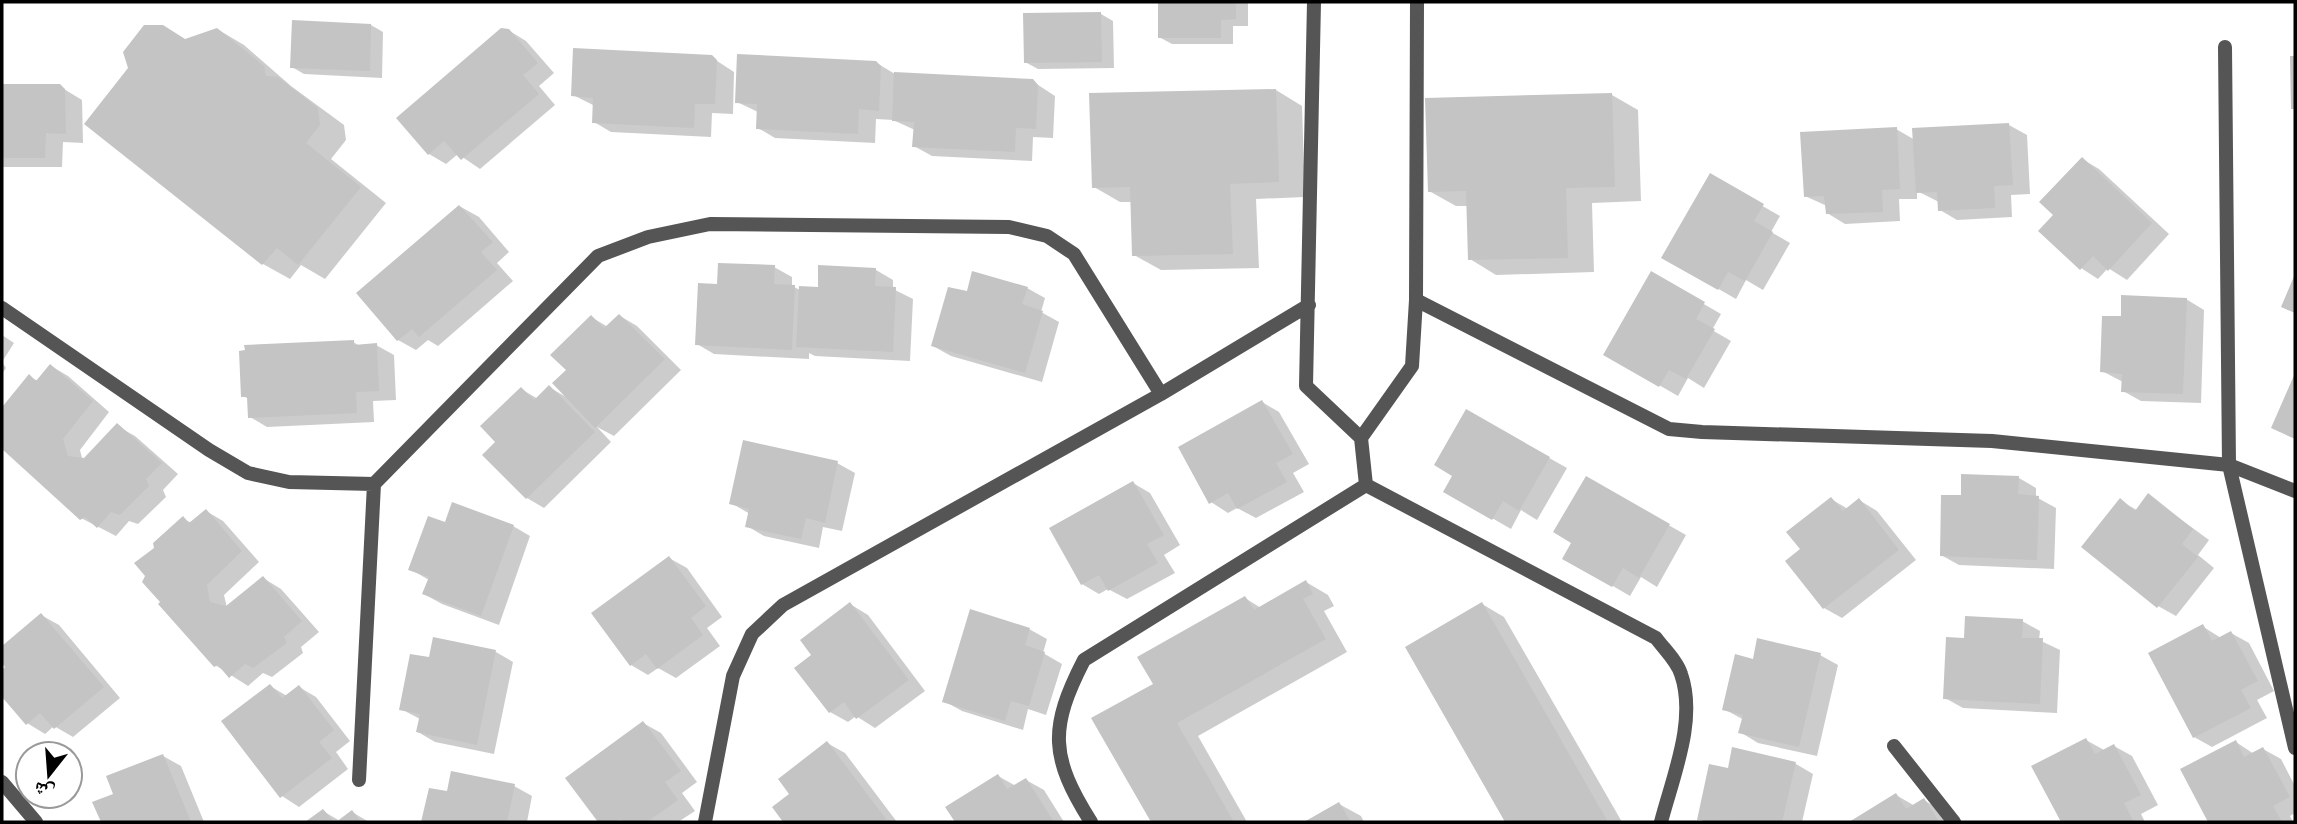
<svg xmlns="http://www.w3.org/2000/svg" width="2297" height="824" font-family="Barlow,'Noto Naskh Arabic',sans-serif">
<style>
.shadow{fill:#0003}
.building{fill:#c4c4c4}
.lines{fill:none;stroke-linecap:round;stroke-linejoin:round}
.service{stroke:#555;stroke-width:14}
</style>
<rect width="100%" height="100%" fill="#fff"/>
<path class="shadow" d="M1159,2H1248V26H1233V44H1172L1159,37Z
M1101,14L1113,21L1114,68L1038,69L1025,62Z
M371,25L383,32L382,78L304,74L292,67Z
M217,29L244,45L291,86L344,125L346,140L331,159L386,203L325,279L301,265L290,279L263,264L86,123L186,40Z
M508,30L526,41L554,73L539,86L555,105L480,169L458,154L446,164L429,154Z
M711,57L734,72L733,114L712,113L711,137L611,132L594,122L595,106L573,95Z
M875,62L895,74L1032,81L1055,96L1053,138L1033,137L1032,161L932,156L914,146L915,130L893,120L876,119L875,143L775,138L758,128V112L737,102Z
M2,86H59L82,100L83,143L63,142L62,167H2Z
M1276,90L1302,106L1305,197L1256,199L1259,268L1161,270L1134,255L1132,202H1120L1094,187Z
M1612,95L1638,110L1641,201L1592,203L1594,272L1496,275L1470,259L1468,206H1456L1429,191Z
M2009,125L2027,135L2030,194L2011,195L2012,217L1957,220L1940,210L1939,202L1917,191V199H1899L1900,221L1845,224L1827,213V206L1805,196L1896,129L1915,140Z
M2082,159L2099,169L2169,234L2127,280L2108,268L2098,279L2081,268L2055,215Z
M1710,176L1780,216L1771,232L1790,243L1763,290L1746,280L1736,299L1663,257Z
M461,207L479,217L509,252L497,263L513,281L438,346L428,340L416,350L398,340L358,293Z
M774,267L792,277V286L800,290L819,289L876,270L893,280V289L913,299L910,361L815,356L809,353V359L714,354L697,344L718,286Z
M1652,274L1721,314L1712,330L1731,341L1704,388L1688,378L1678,396L1605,354Z
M1027,288L1045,298L1041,312L1059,322L1042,382L951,356L933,346L968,294Z
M2186,299L2204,310L2201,403L2141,401L2123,391V382L2102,371L2122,317Z
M620,316L637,326L681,370L614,436L597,427L611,442L544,508L527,498L498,442L521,389L538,399L549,387L566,397L568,370L591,317L608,327Z
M2,335L14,343L2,362L6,368L2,374Z
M353,342L360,346L376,345L394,355L396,400L373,401L374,422L267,427L250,417L249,399L243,396Z
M51,366L68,376L109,412L80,450L83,462L117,426L135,436L178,474L163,490L166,497L138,524L129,521L116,536L81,518L2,446V416L30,377L38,381Z
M1262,402L1279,412L1309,464L1293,473L1304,492L1256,518L1237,508L1228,513L1211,502Z
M1466,411L1567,468L1537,520L1521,510L1511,529L1445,491L1454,475Z
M837,463L855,473L842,531L823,527L819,548L764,536L747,526L750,514L731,503Z
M1586,478L1686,535L1657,587L1641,577L1630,596L1565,558L1574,542Z
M2019,478L2036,488V497L2056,508L2054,569L1959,565L1941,555L1962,497Z
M1133,483L1150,493L1180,545L1164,555L1175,573L1127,599L1108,589L1099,594L1082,584Z
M2149,496L2209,540L2198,555L2214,568L2176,616L2158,606L2120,501L2137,510Z
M1831,499L1848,509L1859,500L1877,511L1916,560L1842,618L1824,608L1787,561L1802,549Z
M206,511L223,521L259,562L224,595L227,608L263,578L281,589L319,632L301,647L303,653L272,677L263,673L248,686L215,665L156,549L183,519L192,523Z
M446,525L513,526L530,536L499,625L442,604L424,594L429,580L410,569Z
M669,558L687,568L722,617L707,628L720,646L676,678L658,668L648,675L631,665Z
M1306,582L1328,595L1334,606L1324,611L1347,652L1198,736L1247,822H1153L1094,718L1155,685L1245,598L1261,608Z
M850,604L868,615L925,691L875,728L856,716L848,722L830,712L814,656Z
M1482,604L1504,617L1622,822H1507L1407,647Z
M41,615L59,625L120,698L73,737L54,726L45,734L27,723L2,694V673L8,667L2,660V648Z
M2022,621L2040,631L2039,640L2060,650L2057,713L1963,708L1945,698L1966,640Z
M2202,626L2221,638L2231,633L2249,643L2274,691L2257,700L2267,718L2212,747L2194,737Z
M1029,629L1047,639L1043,653L1062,664L1046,715L1028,709L1023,730L962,711L944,701Z
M434,639L496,652L513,662L494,754L435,742L418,732L420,719L401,709L430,659Z
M1820,655L1838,665L1817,756L1758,743L1740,732L1744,720L1724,709L1754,661Z
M270,686L287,696L299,687L316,697L350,741L336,752L348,769L299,807L282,796Z
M643,723L661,733L697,782L682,793L695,811L678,822H600L567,778Z
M2086,740L2104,750L2114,746L2132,756L2158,805L2141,814L2145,822H2063L2033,767Z
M2236,742L2254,754L2263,749L2281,759L2295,786V813L2290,816L2293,822H2210L2182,769Z
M827,743L845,753L897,822H786L774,807L791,794Z
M1734,750L1796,764L1813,774L1802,822H1705L1699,819L1729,770Z
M163,756L181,766L204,822H103L95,803L115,795Z
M998,776L1016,786L1026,780L1044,790L1064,822H957L947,807Z
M514,786L532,796L527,822H423L430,790L448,793Z
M1896,795L1915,806L1924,800L1942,811L1949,822H1853Z
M1339,804L1361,816L1364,822H1307Z
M323,811L340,821L352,812L369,822H308Z"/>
<path class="building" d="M1158,2H1236V19L1221,20V38H1158Z
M1101,12L1102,62L1024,63L1023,13Z
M292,20L371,24L370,71L290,68Z
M144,25H163L185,39L217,28L264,66L266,76L278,77L318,108L320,125L306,143L361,187L298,265L277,248L262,265L84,124L128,68L123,52Z
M501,28L509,29L538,63L523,75L539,94L461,160L444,141L428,155L396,118Z
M573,48L712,55L717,60L715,104H695L694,128L592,123L593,98L571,96Z
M737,54L876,61L881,66L879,111L859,109L858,134L756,129L757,104L735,103Z
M2290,56H2295V109H2291Z
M894,72L1033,79L1038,85L1036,129L1016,128L1015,152L912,147L914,122L892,121Z
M2,84H60L65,89L66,134L46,133L45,158H2Z
M1276,89L1279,182L1230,184L1233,254L1132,256L1130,187L1092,188L1089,93Z
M1612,93L1615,187L1566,188L1568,258L1468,260L1466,191L1428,192L1425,98Z
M2009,123L2013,185L1994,186L1995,208L1938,211L1937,192L1916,193L1912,128Z
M1897,127L1900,189L1882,190L1883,212L1826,214L1824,196L1804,197L1800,132Z
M2082,157L2152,223L2108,271L2093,256L2080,270L2038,231L2053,215L2039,202Z
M1710,173L1764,204L1754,221L1773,232L1745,281L1728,272L1718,290L1661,258Z
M459,205L493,242L481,252L497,270L419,337L412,329L397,341L356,293Z
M718,263L775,265L774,284L795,285L792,350L695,345L698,283L717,284Z
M818,265L876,268L875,286L896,287L893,352L796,347L799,286L818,287Z
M972,271L1028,287L1022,304L1043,311L1025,373L931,346L948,287L967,291Z
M1651,271L1705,302L1696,319L1715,329L1686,379L1669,370L1659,387L1603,355Z
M2295,274V313L2281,307Z
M2121,295L2187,298L2183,394L2121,392L2122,374L2100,372L2102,316H2121Z
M619,314L665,359L595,428L552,383L566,370L550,355L591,315L604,328Z
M354,340V345L377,343L379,391L356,392L357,413L248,418L247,397H241L239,351L245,350L244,345Z
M50,364L93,401L63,439L68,456L84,458L117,423L162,463L146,479L149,486L120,515L111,512L97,528L85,517L80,520L2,449L3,406L29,374L36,381Z
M2295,373V439L2271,428Z
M549,385L595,432L526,499L482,455L495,442L480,426L521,387L534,400Z
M1262,400L1293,454L1276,463L1287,482L1237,509L1228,493L1209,504L1178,447Z
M1466,409L1550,457L1519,511L1503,501L1492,520L1443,492L1452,476L1434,465Z
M743,440L838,461L825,523L806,518L801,539L745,527L749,509L729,504Z
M1961,474L2019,476L2018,494L2039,496L2037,560L1940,556L1941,495H1961Z
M1586,476L1670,524L1639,578L1623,568L1612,587L1562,559L1571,543L1553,532Z
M1133,481L1164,535L1147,544L1158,563L1108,591L1099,575L1081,585L1049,528Z
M2148,493L2193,529L2182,544L2198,557L2157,608L2081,547L2120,498L2135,511Z
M1831,497L1843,511L1859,498L1899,550L1823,609L1785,561L1800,549L1786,532Z
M452,502L514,525L481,616L422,594L429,577L408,570L428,516L445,522Z
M206,509L242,551L207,585L210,602L226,606L263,576L302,621L284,637L287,643L253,668L245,664L229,678L218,665L214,667L158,604L160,602L142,582L145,576L134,563L154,548L153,543L183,516L189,523Z
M669,556L706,606L691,618L703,635L657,669L646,654L630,666L591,613Z
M1306,580L1313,594L1303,599L1326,639L1177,723L1234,822H1151L1091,718L1153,684L1137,657L1245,596L1254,610Z
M850,602L909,680L856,719L844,702L829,713L794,668L811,655L800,640Z
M1482,602L1608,822H1505L1405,647Z
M970,609L1030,628L1025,645L1045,652L1029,706L1011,701L1005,721L942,702Z
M41,613L104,687L54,729L40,713L26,725L2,697V670L5,667L2,663V646Z
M1965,616L2023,619L2022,638H2043L2040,704L1943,699L1946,637L1964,638Z
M2203,624L2212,641L2231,631L2258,681L2241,690L2251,708L2193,738L2148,653Z
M433,637L496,650L477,745L416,732L420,714L399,710L410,654L429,657Z
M1757,638L1821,653L1799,747L1738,733L1743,715L1722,710L1735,654L1753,659Z
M270,684L282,698L299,685L334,730L319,742L332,758L280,798L221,721Z
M643,721L681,771L665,782L678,800L647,822H623L620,819L616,822H598L565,778Z
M2086,738L2095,754L2114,744L2141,795L2124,803L2134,822H2061L2031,766Z
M2236,740L2244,757L2263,747L2290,797L2273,806L2282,822H2208L2180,769Z
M827,741L886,819L881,822H783L772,807L789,794L778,779Z
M1732,747L1796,762L1782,822L1697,820L1709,764L1728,768Z
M163,754L191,822H101L92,802L113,794L106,776Z
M451,771L515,784L507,822H421L429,788L447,791Z
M998,774L1007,789L1026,778L1054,822H955L945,807Z
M1896,793L1906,809L1924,798L1939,822H1849Z
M1339,802L1351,822H1304Z
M323,809L334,822H305Z
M352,810L361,822H336Z"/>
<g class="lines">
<path class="service" d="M1314,2L1306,386L1361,438
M2225,47L2229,465L2295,748
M1416,300L1669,429L1702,432L1992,441L2229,465L2295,491
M2,308L209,450L248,473L289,482L374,484L598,256L648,237L710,224L1009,227L1047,236L1074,254L1161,394
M1366,485L1656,638C1664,649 1677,661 1681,674C1697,720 1673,776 1661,822
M1366,485L1361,438L1412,366L1416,300L1417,2
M1894,746L1954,822
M359,780L374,484
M2,782L36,822
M705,822L733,676L752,634L783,605L1161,394L1309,305
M1091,822C1050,757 1049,728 1084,660L1366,485"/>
</g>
<rect width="2297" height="824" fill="none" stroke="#000000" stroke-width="7"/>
<g transform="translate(49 775) rotate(197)"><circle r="33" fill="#ffffff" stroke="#999999" stroke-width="2"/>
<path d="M0-5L12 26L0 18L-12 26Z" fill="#000000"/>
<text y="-10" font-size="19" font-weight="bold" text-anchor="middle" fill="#000000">ش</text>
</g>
</svg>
